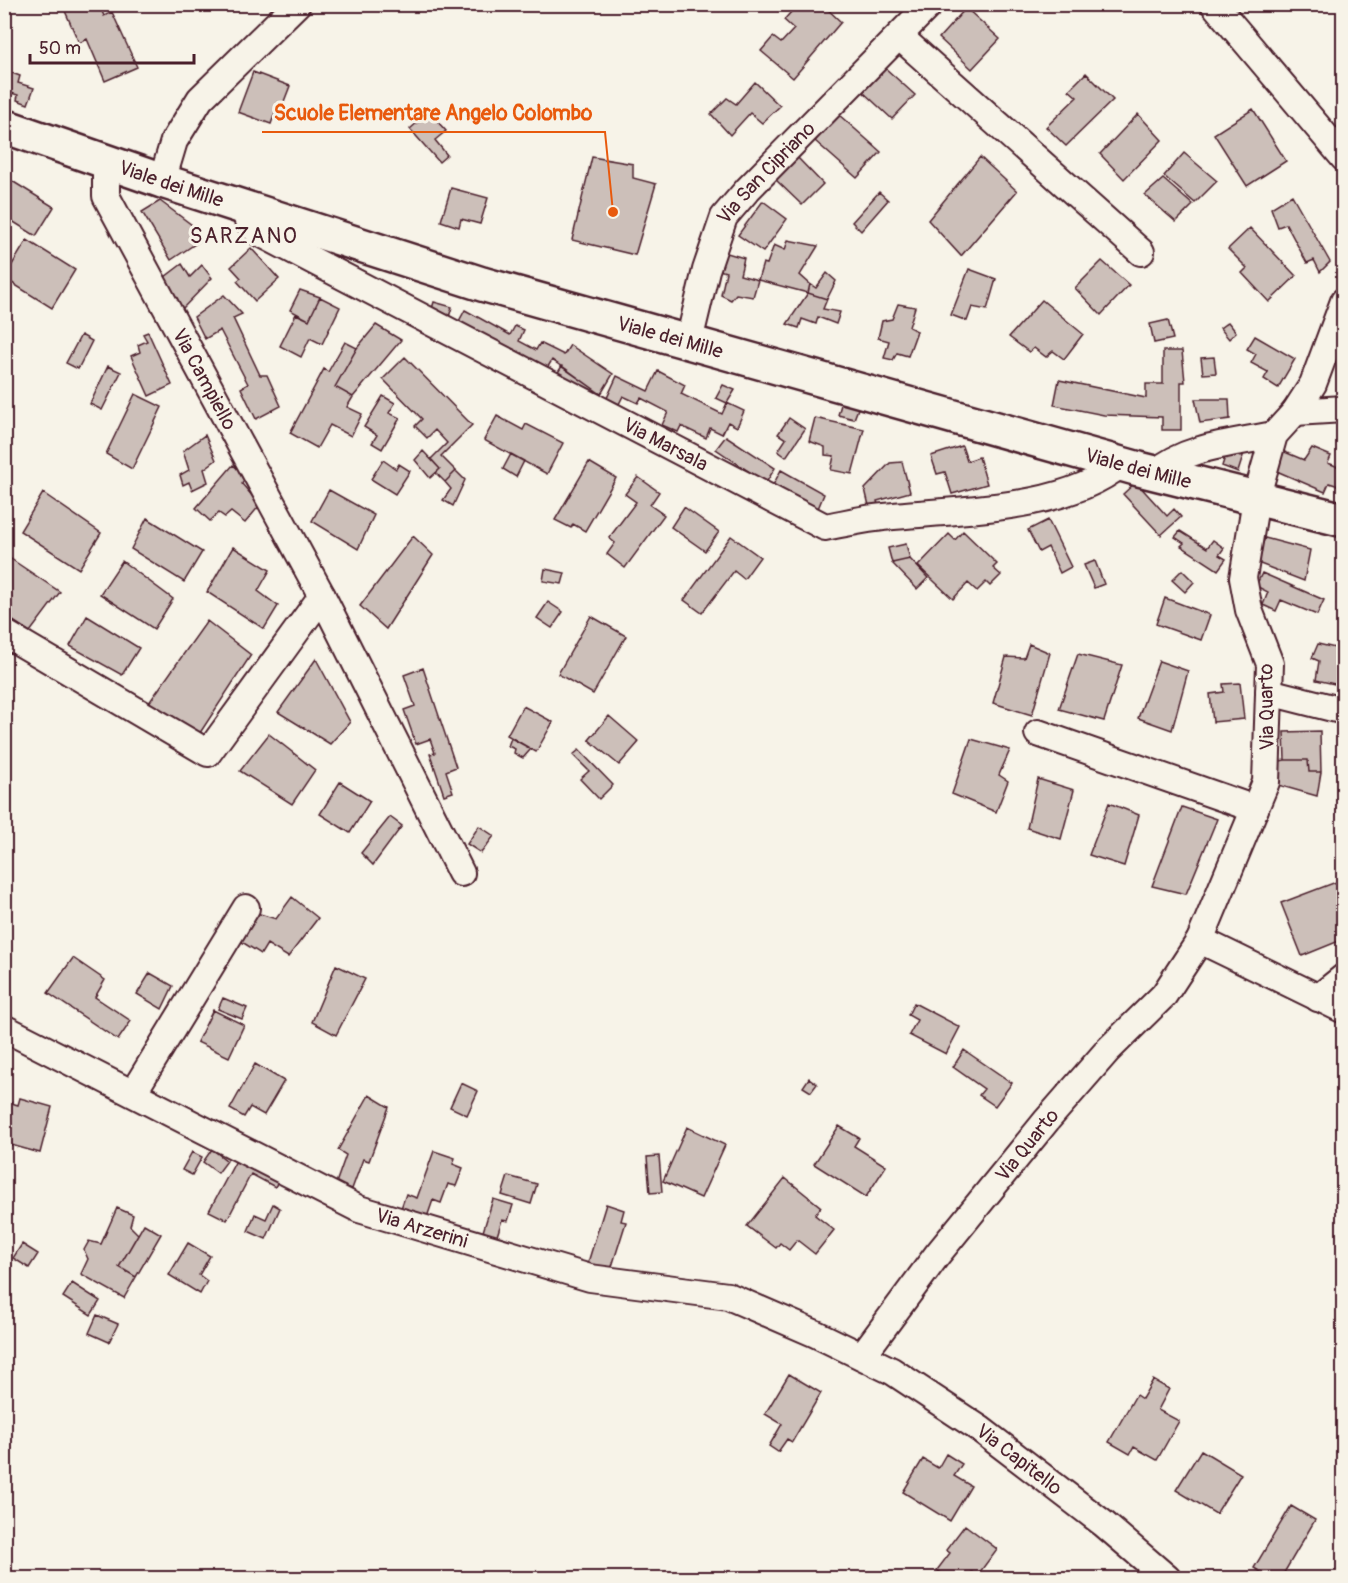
<svg xmlns="http://www.w3.org/2000/svg" width="1348" height="1583" font-family="Pangolin,sans-serif">
<style>
.building{fill:#ccbfb9;stroke:#4a1f2b;stroke-width:1.5}
.lines{fill:none;stroke-linecap:round;stroke-linejoin:round}
.street-casing{stroke:#4a1f2b;stroke-width:30}
.secondary-casing{stroke:#4a1f2b;stroke-width:38}
.street{stroke:#f7f3e8;stroke-width:26}
.secondary{stroke:#f7f3e8;stroke-width:33}
.labels{text-anchor:middle;stroke-width:6;stroke-linejoin:round;paint-order:stroke}
.street-label{font-size:20px;fill:#4a1f2b;stroke:#f7f3e8}
.quarter-label{font-size:22px;letter-spacing:1.5px;fill:#4a1f2b;stroke:#f7f3e8}
.leader{fill:none;stroke:#e8590c;stroke-width:2}
.callout-dot{fill:#e8590c;stroke:#f7f3e8;stroke-width:2}
.callout-label{font-size:21px;text-anchor:middle;font-weight:bold;fill:#e8590c;stroke:#f7f3e8;stroke-width:6;stroke-linejoin:round;paint-order:stroke}
</style>
<rect width="100%" height="100%" fill="#f7f3e8"/>
<filter id="ink" filterUnits="userSpaceOnUse"><feTurbulence type="fractalNoise" baseFrequency=".0167" numOctaves="2"/><feDisplacementMap in="SourceGraphic" scale="12" xChannelSelector="R" yChannelSelector="G"/><feConvolveMatrix kernelMatrix="1 2 1 2 8 2 1 2 1" color-interpolation-filters="sRGB"/></filter>
<g filter="url(#ink)">
<path class="building" d="M62,4H99L104,16L112,12L137,67L105,81L87,39L79,43Z
M798,4L807,8L810,4H822L841,22L793,78L761,51L773,37L781,43L794,29L784,20Z
M966,8L1000,39L972,69L939,38Z
M884,67L915,95L892,119L863,92Z
M4,70L20,76L18,83L34,88L28,104L17,100L18,95L4,91Z
M253,72L290,86L283,104L279,102L271,124L238,112Z
M1086,73L1113,100L1066,146L1046,127L1077,97L1069,90Z
M755,82L780,106L762,123L750,113L730,135L711,114L727,98L736,104Z
M1253,109L1286,161L1247,186L1214,134Z
M429,112L446,131L435,140L447,155L439,162L410,129Z
M838,114L881,152L857,178L815,141Z
M1138,114L1162,140L1124,179L1100,154Z
M1184,153L1217,181L1195,203L1164,176Z
M592,157L633,164V178L656,184L635,255L572,240Z
M797,157L823,184L802,205L775,179Z
M980,157L1017,191L961,256L928,220Z
M4,176L54,207L36,236L4,216Z
M1163,179L1193,205L1176,222L1145,195Z
M451,188L488,198L480,224L461,219L459,227L441,221Z
M879,192L888,200L861,231L852,222Z
M1292,195L1330,262L1320,272L1314,260L1307,263L1286,224L1278,227L1271,208Z
M160,201L192,225L201,240L171,260L142,212Z
M763,201L787,219L763,252L738,235Z
M1250,228L1296,276L1269,302L1242,273L1247,268L1228,249Z
M27,240L75,270L52,308L4,278Z
M788,240L818,246L800,275L810,284L808,293L758,280L763,263L767,264L774,245L785,250Z
M251,248L279,279L255,301L237,281L241,278L231,267Z
M717,250L744,258L740,275L758,280L753,297L736,294L731,300L721,295L726,272L712,268Z
M1102,261L1129,285L1101,315L1075,288Z
M182,264L190,277L202,265L212,278L182,309L165,277Z
M969,269L996,279L987,310L972,307L967,321L951,315Z
M827,273L836,281L827,299L808,293L810,284L816,288Z
M300,290L320,297L309,320L290,310Z
M808,293L827,299L823,309L840,312L836,324L818,317L816,324L802,319L799,328L787,324Z
M224,295L242,314L233,318L260,375H267L281,406L256,419L241,388L248,384L220,330L205,339L194,317Z
M320,297L340,307L322,344L310,338L301,357L280,346L296,314L309,320Z
M1042,300L1083,334L1064,359L1053,351L1046,357L1034,348L1029,352L1009,337Z
M434,302L452,307L449,317L431,312Z
M898,304L915,307L909,327L917,331L908,356L897,353L893,360L884,358L889,341L878,338L882,321L892,319Z
M465,310L510,335L515,326L524,330L519,341L536,350L540,343L564,355L570,345L613,374L601,394L552,360L546,370L458,323Z
M1168,320L1173,339L1154,343L1150,324Z
M1228,322L1236,332L1229,339L1220,328Z
M376,325L401,340L353,397L335,387L357,348Z
M148,332L172,385L149,396L131,356L140,352L138,345L147,341L143,334Z
M81,335L92,341L78,369L66,363Z
M1255,336L1295,359L1278,388L1264,379L1268,372L1251,363L1256,354L1247,349Z
M1344,339V364L1328,357Z
M345,342L357,348L335,387L353,397L347,407L362,414L351,436L330,425L317,448L290,433L324,369L328,372Z
M1163,351H1182L1185,382H1181V430H1162V417L1104,415L1054,405L1059,380L1146,398V384H1163Z
M405,357L472,425L441,456L456,471L445,482L436,473L440,469L431,459L447,443L435,430L427,438L415,426L422,419L383,379Z
M1214,357L1216,373L1203,374L1201,358Z
M108,366L121,372L102,410L90,404Z
M562,366L595,390L589,399L555,377Z
M658,371L685,385L681,394L722,414L727,403L744,411L737,427L728,422L722,434L710,428L706,438L681,426L678,432L662,425L668,412L641,398L638,403L623,396L619,404L607,398L617,376L648,391Z
M723,385L735,390L727,403L716,398Z
M135,394L162,407L132,469L106,454Z
M383,396L395,403L389,413L400,418L382,449L372,443L377,435L364,427Z
M1195,399H1229L1230,419L1200,423Z
M842,401L859,406L854,419L838,415Z
M497,416L523,430L526,424L563,443L547,474L484,440Z
M789,418L805,429L786,457L778,451L786,439L778,434Z
M815,418L864,429L852,474L831,470L834,456L825,455V447L809,441Z
M205,435L216,460L204,469L208,482L192,490L189,482L183,485L180,475L189,470L183,451Z
M726,436L775,468L766,483L716,449Z
M962,446L967,461L979,457L987,484L952,494L945,472L937,474L931,456Z
M1228,448L1244,453L1238,472L1222,466Z
M1312,448L1331,456L1328,463L1344,469L1339,486L1329,483L1325,492L1272,469L1280,450L1304,460Z
M423,451L440,469L430,478L415,460Z
M511,454L524,461L516,477L503,469Z
M383,460L396,469L399,464L410,471L395,494L371,479Z
M589,462L616,478L585,531L573,524L571,528L555,520Z
M902,462L910,492L877,501L879,508L870,510L865,489L890,463Z
M233,465L246,476L242,484L260,505L245,523L231,512L225,517L219,513L210,521L196,508Z
M781,470L824,494L817,511L771,489Z
M456,471L465,480L453,506L443,500L451,489L445,482Z
M638,477L659,492L650,505L664,515L625,568L607,554L615,543L609,538L636,502L625,494Z
M1136,482L1167,516L1174,509L1181,517L1161,535L1123,494Z
M329,490L374,515L358,549L312,521Z
M43,493L101,533L79,569L20,531Z
M684,507L719,532L705,551L671,527Z
M147,518L202,552L184,582L131,549Z
M1048,520L1071,567L1060,573L1048,547L1039,552L1028,530Z
M963,531L997,564L993,568L1001,575L990,586L986,582L977,591L968,583L953,599L918,566L949,534L955,540Z
M1180,531L1207,548L1213,540L1224,548L1219,555L1226,559L1218,570L1181,546L1184,543L1175,537Z
M413,536L433,555L386,629L360,606Z
M731,536L760,557L744,579L734,571L702,613L684,600Z
M1265,538L1310,550L1304,581L1255,562Z
M906,544L910,559L892,563L888,548Z
M233,547L270,570L258,591L278,606L264,629L207,592Z
M8,557L60,592L30,632L4,615V564Z
M910,559L928,578L917,589L892,563Z
M122,561L173,599L154,629L100,594Z
M1095,561L1104,584L1094,588L1084,565Z
M545,569L565,573L562,584L543,581Z
M1182,570L1194,582L1185,592L1172,580Z
M1262,573L1324,600L1317,615L1281,600L1276,611L1263,605L1268,592L1256,586Z
M1344,578V606L1337,605Z
M1165,598L1210,615L1201,640L1156,624Z
M548,602L563,612L552,628L537,618Z
M87,616L139,648L122,675L70,646Z
M591,616L626,636L593,694L558,674Z
M207,621L251,655L196,739L146,707Z
M1029,644L1050,653L1032,715L993,703L1006,657L1024,658Z
M1318,644L1344,650V686L1316,680L1319,661L1312,658Z
M1078,654L1122,665L1104,721L1059,709Z
M316,659L350,722L330,744L278,712Z
M1159,661L1188,671L1172,730L1138,718Z
M423,668L456,767L446,771L453,792L444,795L430,754L435,753L430,739L416,744L404,710L415,706L404,675Z
M1240,683L1244,719L1213,722L1210,694L1224,692L1223,684Z
M523,706L553,722L536,752L507,735Z
M609,716L639,742L619,765L589,740Z
M1320,731L1321,772H1309L1308,760H1285L1284,732Z
M269,734L315,770L292,804L240,771Z
M511,738L531,749L523,758L514,753L515,749L508,746Z
M971,739L1010,750L999,775L1008,781L996,812L952,794Z
M579,750L613,785L599,799L580,779L589,771L573,755Z
M1285,760H1308L1309,772H1321L1317,796L1271,783L1275,762Z
M1038,779L1074,790L1061,839L1027,828Z
M340,782L370,801L350,833L320,814Z
M1109,803L1139,815L1124,866L1089,855Z
M1182,807L1217,819L1186,894L1152,886Z
M390,817L402,826L373,865L361,853Z
M479,826L494,836L481,853L467,844Z
M1344,879V939L1302,956L1281,903Z
M292,897L318,918L288,957L267,944L261,954L234,937L250,911L276,919Z
M73,958L105,980L95,997L131,1021L118,1040L48,993Z
M336,965L365,979L336,1035L312,1022Z
M150,973L173,986L162,1009L137,994Z
M223,998L247,1008L242,1019L218,1009Z
M914,1003L960,1027L946,1054L909,1035L917,1020L908,1015Z
M213,1010L244,1025L229,1057L197,1042Z
M964,1050L1012,1083L995,1106L979,1095L984,1089L953,1067Z
M255,1064L284,1081L264,1115L250,1107L244,1117L230,1109Z
M809,1078L817,1084L811,1092L803,1087Z
M461,1083L478,1091L467,1115L450,1107Z
M369,1095L389,1107L369,1161L363,1159L352,1189L336,1183L346,1155L338,1150Z
M20,1098L52,1107L40,1153L4,1143L5,1101L18,1105Z
M839,1126L859,1138L854,1146L886,1166L866,1197L814,1164Z
M687,1127L725,1145L701,1198L663,1181Z
M212,1149L227,1161L218,1173L203,1162Z
M434,1151L455,1158L453,1164L463,1168L456,1186L448,1184L441,1203L433,1200L425,1223L399,1214L406,1194L417,1198Z
M192,1152L202,1157L192,1175L182,1170Z
M239,1155L281,1177L275,1187L251,1174L227,1220L209,1211Z
M659,1156L662,1192L650,1193L647,1157Z
M508,1176L537,1184L531,1204L502,1195Z
M785,1178L821,1207L815,1215L834,1230L815,1254L797,1240L789,1250L780,1243L776,1248L747,1226Z
M493,1199L513,1205L508,1221L502,1220L496,1239L482,1235Z
M273,1204L280,1208L266,1239L248,1231L255,1214L266,1219Z
M606,1204L624,1210L621,1221L626,1222L609,1276L586,1269Z
M117,1208L133,1215L130,1226L138,1234L119,1267L136,1277L124,1298L81,1274L88,1259L84,1250L89,1241L101,1244Z
M144,1224L161,1234L136,1277L119,1267Z
M188,1243L210,1256L199,1275L207,1281L200,1294L169,1275Z
M22,1244L38,1254L29,1268L13,1258Z
M72,1283L100,1301L91,1315L63,1297Z
M97,1315L118,1324L109,1342L89,1333Z
M789,1374L821,1393L792,1442L787,1439L778,1452L769,1446L782,1424L765,1414Z
M1153,1380L1169,1389L1158,1410L1179,1421L1157,1460L1134,1447L1130,1454L1109,1442L1136,1395L1142,1399Z
M1201,1450L1241,1474L1216,1514L1176,1490Z
M946,1454L962,1464L954,1476L971,1486L950,1521L903,1492L923,1459L938,1468Z
M1291,1506L1315,1520L1281,1578H1271L1254,1568Z
M965,1525L997,1549L977,1576L972,1572L967,1578H948L937,1570L950,1553L946,1550Z"/>
<g class="lines">
<g class="street-casing">
<g id="street">
<path d="M1214,4L1344,158"/>
<path d="M899,36L1141,252"/>
<path id="s1" d="M106,160V196L322,596L461,873"/>
<path d="M162,181L174,141L200,99L297,4"/>
<path id="s2" d="M244,208L248,221L258,232L825,527C842,524 858,520 875,518C950,509 1061,513 1121,464"/>
<path id="s3" d="M689,341L706,270L724,217L748,189L930,4"/>
<path d="M1295,412L1344,409"/>
<path d="M1155,473C1186,446 1235,443 1274,435"/>
<path d="M4,633L208,753L322,596"/>
<path d="M1269,692L1344,711"/>
<path d="M1038,733L1255,809"/>
<path d="M1200,940L1344,1010"/>
<path d="M1318,998L1344,977"/>
<path id="s4" d="M4,1028L359,1209L590,1278L728,1296L816,1334L892,1371L980,1429L1104,1524L1167,1578"/>
<path d="M133,1093L246,908"/>
<path id="s5" d="M862,1356L937,1255L1047,1120L1108,1050L1164,995L1200,940L1266,782L1270,664L1249,610L1243,578L1256,499L1274,435L1295,412L1313,384L1344,301"/>
</g>
</g>
<g class="secondary-casing">
<g id="secondary">
<path id="s6" d="M4,126L162,181L482,284L1139,469L1344,520"/>
</g>
</g>
<use href="#street" class="street"/>
<use href="#secondary" class="secondary"/>
</g>
</g>
<g class="labels">
<g class="street-label">
<text dy="7" stroke="none"><textPath href="#s3" startOffset="190">Via San Cipriano</textPath></text>
<text dy="7" stroke="none"><textPath href="#s6" startOffset="177">Viale dei Mille</textPath></text>
<text dy="7" stroke="none"><textPath href="#s6" startOffset="699">Viale dei Mille</textPath></text>
<text dy="7" stroke="none"><textPath href="#s1" startOffset="244">Via Campiello</textPath></text>
<text dy="7" stroke="none"><textPath href="#s2" startOffset="488">Via Marsala</textPath></text>
<text dy="7" stroke="none"><textPath href="#s6" startOffset="1185">Viale dei Mille</textPath></text>
<text transform="translate(1266 707) rotate(-91)" y="7">Via Quarto</text>
<text dy="7" stroke="none"><textPath href="#s5" startOffset="268">Via Quarto</textPath></text>
<text dy="7" stroke="none"><textPath href="#s4" startOffset="464">Via Arzerini</textPath></text>
<text dy="7" stroke="none"><textPath href="#s4" startOffset="1114">Via Capitello</textPath></text>
</g>
<g class="quarter-label">
<text x="244" y="243">SARZANO</text>
</g>
</g>
<path class="leader" d="M613 212L605 132H262"/>
<circle class="callout-dot" cx="613" cy="212" r="6"/>
<g class="callout-label">
<text x="433" y="120">Scuole Elementare Angelo Colombo</text>
</g>
<rect width="1348" height="1583" fill="none" stroke="#f7f3e8" stroke-width="24"/>
<rect x="12" y="12" width="1324" height="1559" fill="none" stroke="#4a1f2b" stroke-width="2" filter="url(#ink)"/>
<path d="M30 54v9h164v-9" fill="none" stroke="#4a1f2b" stroke-width="3"/>
<text x="39" y="54" font-size="18" fill="#4a1f2b" stroke="#f7f3e8" stroke-width="4.5" paint-order="stroke">50 m</text>
</svg>
